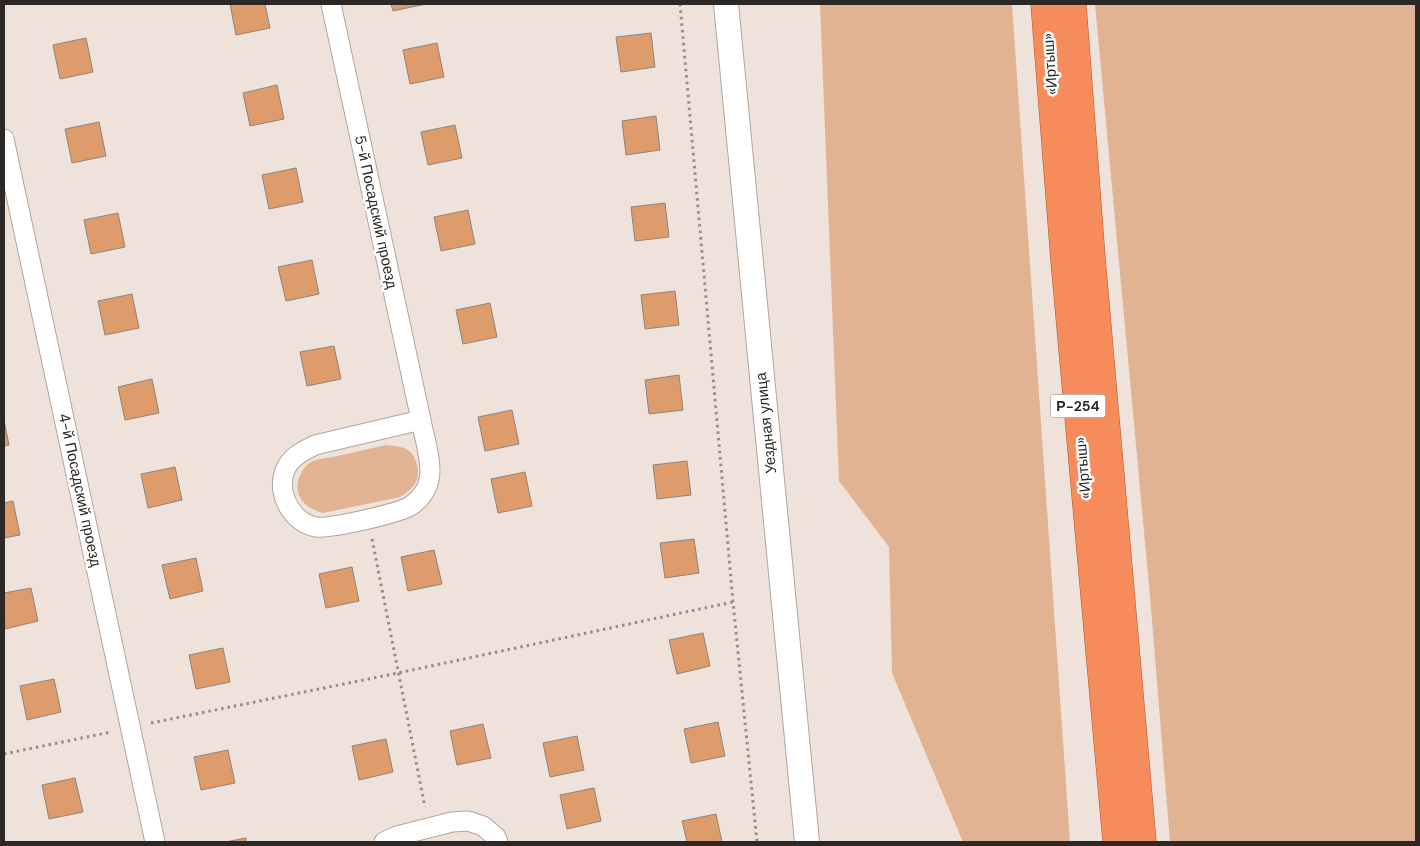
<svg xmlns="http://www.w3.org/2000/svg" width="1420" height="846" font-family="'DM Sans',sans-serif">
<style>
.green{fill:#e2b393}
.building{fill:#de9c6c;stroke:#8e847d}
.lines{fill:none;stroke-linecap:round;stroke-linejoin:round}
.minor-casing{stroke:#b1a69f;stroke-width:21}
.tertiary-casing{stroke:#b1a69f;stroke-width:26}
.trunk-casing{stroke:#ad572e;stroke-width:29}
.path{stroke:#958d87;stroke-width:3;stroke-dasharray:2.5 4;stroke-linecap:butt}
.minor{stroke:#fff;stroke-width:19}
.tertiary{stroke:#fff;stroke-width:24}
.trunk{stroke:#f68c5c;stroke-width:28}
.labels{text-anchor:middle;stroke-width:5;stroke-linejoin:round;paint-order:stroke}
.shield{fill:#fff;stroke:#6b6866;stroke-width:1}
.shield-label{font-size:14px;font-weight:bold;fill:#2c2825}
.street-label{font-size:15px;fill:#2c2825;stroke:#fff}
</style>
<rect width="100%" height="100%" fill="#eee2db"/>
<path class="green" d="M820,4H1012L1070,842H963L892,673L889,547L839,481Z
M1095,4H1416V842H1170L1150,596Z
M386,445C393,446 403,446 409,451C413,454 416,460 417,465C421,481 413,489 400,497L323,513C312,510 301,504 298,492C296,480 301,469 311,462C317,459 326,458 333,457C351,453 368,449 386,445Z"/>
<path class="building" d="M230,4H265L270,28L236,35Z
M391,4H426L393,11Z
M651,33L655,67L621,72L616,37Z
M86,38L93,72L60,79L53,45Z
M437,43L444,77L410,84L403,50Z
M277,85L284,119L250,126L243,93Z
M656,116L660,150L626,155L622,121Z
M99,122L106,156L72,163L65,129Z
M455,125L462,158L428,165L421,132Z
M296,168L303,202L269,209L262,175Z
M665,203L669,237L635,241L631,207Z
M468,210L475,244L441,251L434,217Z
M118,213L125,247L91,254L84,220Z
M312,260L319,294L286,301L278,267Z
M675,291L679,325L645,329L641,295Z
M132,294L139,328L105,335L98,301Z
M490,303L497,337L463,344L456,310Z
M334,346L341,379L307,386L300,352Z
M679,375L683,410L649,414L645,380Z
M152,379L159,413L125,420L118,387Z
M512,410L519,444L485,451L478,417Z
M4,420L9,445L4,446Z
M687,461L691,495L657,499L653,465Z
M175,467L182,500L148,508L141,474Z
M525,472L532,506L498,513L491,479Z
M13,501L20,535L4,538V503Z
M694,539L699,573L665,578L660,543Z
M434,550L442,584L408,591L401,557Z
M196,558L203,591L170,599L162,565Z
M352,567L359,601L326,608L319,574Z
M31,588L38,621L5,629L4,593Z
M703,633L710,666L677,674L669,640Z
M223,648L230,682L196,689L189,655Z
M54,679L61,712L27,720L20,686Z
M718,722L725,756L691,763L684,729Z
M483,724L491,758L457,765L450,731Z
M577,736L584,770L550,777L543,743Z
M386,739L393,772L359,780L352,746Z
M228,750L235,783L201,790L194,757Z
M75,778L83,812L49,819L42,785Z
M594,788L601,821L567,829L560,795Z
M716,814L722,842H687L682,821Z
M246,838V842H225Z"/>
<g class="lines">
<g class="minor-casing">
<path id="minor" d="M331,4L421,420C424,437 433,464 429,480C427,490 420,499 412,505C401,513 330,529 316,527C288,522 272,484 290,462C297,453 306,450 315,445L421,420
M4,139L155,842
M384,842L397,836L452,822L468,821L483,826L496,837L498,842"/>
</g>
<g class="tertiary-casing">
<path id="tertiary" d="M726,4L807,842"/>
</g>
<g class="trunk-casing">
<path id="trunk" d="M1045,4L1065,261L1117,842
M1072,4L1091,257L1142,842"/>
</g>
<path class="path" d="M680,4L733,602L757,842
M372,539L425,807
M151,723L398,673L733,602
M4,754L111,732"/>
<use href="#minor" class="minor"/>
<use href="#tertiary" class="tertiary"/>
<use href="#trunk" class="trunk"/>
</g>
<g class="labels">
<rect class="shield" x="1050.5" y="394.5" width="55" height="23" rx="4"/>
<g class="shield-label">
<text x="1078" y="411">Р-254</text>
</g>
<g class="street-label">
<text transform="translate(1050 64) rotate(-94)" y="5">«Иртыш»</text>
<text transform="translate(376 212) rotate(78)" y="5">5-й Посадский проезд</text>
<text transform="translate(766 423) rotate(-96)" y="5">Уездная улица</text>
<text transform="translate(1083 468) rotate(-95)" y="5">«Иртыш»</text>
<text transform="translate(80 490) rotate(78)" y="5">4-й Посадский проезд</text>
</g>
</g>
<rect width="1420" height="846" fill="none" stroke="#2c2825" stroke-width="10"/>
</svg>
